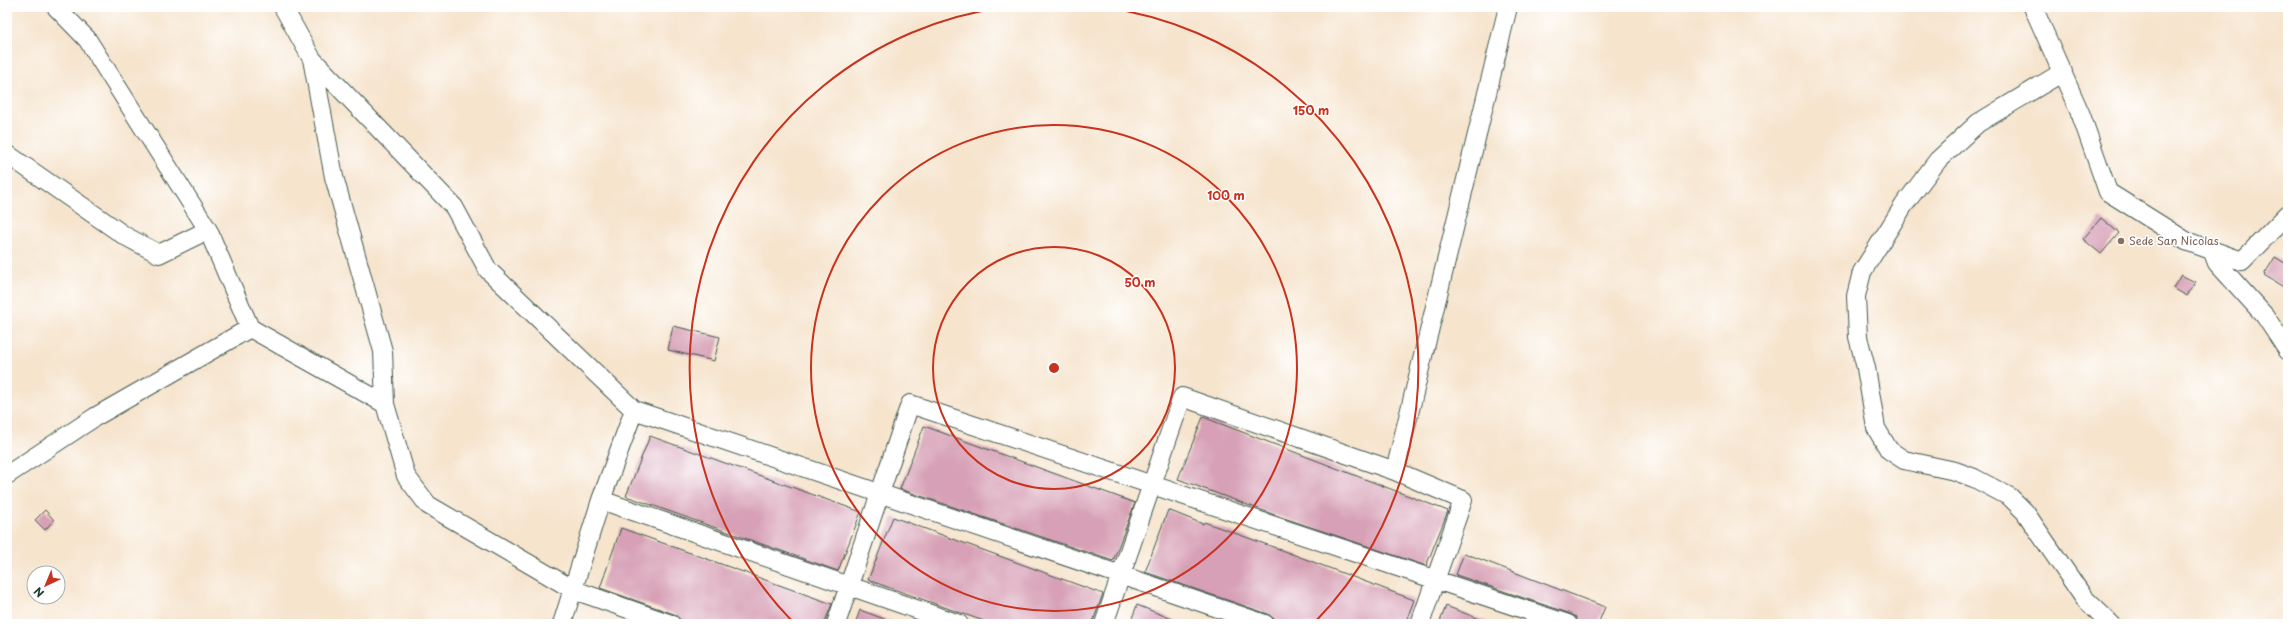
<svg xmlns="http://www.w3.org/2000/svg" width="2295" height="631" font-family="'Playpen Sans',sans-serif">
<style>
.building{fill:#d7a0b6}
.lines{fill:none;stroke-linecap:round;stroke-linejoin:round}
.minor-casing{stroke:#3f564b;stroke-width:20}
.minor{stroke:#fff;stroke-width:18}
.ring{fill:none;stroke:#c8321e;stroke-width:2}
.education-dot{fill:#8d6e63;stroke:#fff;stroke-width:1.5}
.labels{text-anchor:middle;stroke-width:3;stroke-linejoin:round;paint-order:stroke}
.education-label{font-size:11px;fill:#785e54;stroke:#fff;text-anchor:start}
.centre{fill:#c8321e;stroke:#fff;stroke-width:2}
.ring-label{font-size:12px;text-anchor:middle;font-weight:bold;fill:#c8321e;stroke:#fff;stroke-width:3;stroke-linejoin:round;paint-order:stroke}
</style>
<rect width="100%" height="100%" fill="#fff"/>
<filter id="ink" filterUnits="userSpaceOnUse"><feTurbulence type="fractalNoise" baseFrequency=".025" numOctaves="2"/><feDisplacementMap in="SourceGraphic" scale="8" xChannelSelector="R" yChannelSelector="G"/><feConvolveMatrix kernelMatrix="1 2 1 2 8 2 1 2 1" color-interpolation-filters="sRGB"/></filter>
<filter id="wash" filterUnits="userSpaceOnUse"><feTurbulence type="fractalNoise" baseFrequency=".012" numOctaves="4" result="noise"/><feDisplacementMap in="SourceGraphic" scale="16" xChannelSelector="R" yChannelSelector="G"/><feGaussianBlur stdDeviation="0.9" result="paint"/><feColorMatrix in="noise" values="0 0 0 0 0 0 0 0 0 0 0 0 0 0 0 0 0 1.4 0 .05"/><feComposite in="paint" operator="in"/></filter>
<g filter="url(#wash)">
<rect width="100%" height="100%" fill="#f6e4cd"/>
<g id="blocks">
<path class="building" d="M2101,218L2119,233L2101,254L2083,239Z
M2275,257L2288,265V290L2264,275Z
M2181,275L2195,282L2187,296L2173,288Z
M673,326L720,337L714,361L668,350Z
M1203,417L1448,511L1426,566L1275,515L1178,479Z
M924,426L1135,503L1113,561L900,489Z
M650,436L861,512L838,571L626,496Z
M45,510L54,520L45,530L35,520Z
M1168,510L1203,524L1204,522L1276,548L1414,600L1405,624H1287L1274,619L1268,614L1145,572Z
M893,517L1103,594L1092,624H992L868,580Z
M621,528L832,604L824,624H685L674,614L600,588Z
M1464,553L1605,607L1598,624H1578L1576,617L1571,614L1456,575Z
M1137,605L1182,623V624H1130Z
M1446,606L1490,623V624H1439Z
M860,610L895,623V624H855Z"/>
</g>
</g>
<g filter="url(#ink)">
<use href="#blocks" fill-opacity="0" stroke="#3f564b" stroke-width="1"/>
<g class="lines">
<g class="minor-casing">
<path id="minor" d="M56,7L87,39L208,230L250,328
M283,7L312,59L454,207L488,270L634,410L1265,624
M2033,7L2081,115L2108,192L2186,241L2242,261L2288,214
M312,59L334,177L383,351L385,404
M2063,72L1978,123L1938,160L1904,205L1862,272L1856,296L1858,337L1866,368L1876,428L1889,450L1904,460L1955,471L1974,478L2010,497L2025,512L2084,598L2111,624
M7,154L125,236L159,254L208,230
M2212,250L2217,263L2265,316L2288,351
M1395,471L1508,7
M7,475L95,417L250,328L385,404L406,476L428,505L574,590L671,624
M601,500L959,624
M562,624L601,500L634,410
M836,624L910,404L1568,624
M1104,624L1182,397L1395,471L1463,500L1420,624"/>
</g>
<use href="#minor" class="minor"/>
</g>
</g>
<g class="ring">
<circle cx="1054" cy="368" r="121"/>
<circle cx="1054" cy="368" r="243"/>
<path d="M794 623A364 364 0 0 1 1006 7M1102 7A364 364 0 0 1 1314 623"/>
</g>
<circle class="education-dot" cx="2121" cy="241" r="4"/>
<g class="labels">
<g class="education-label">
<text x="2129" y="245">Sede San Nicolas</text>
</g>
</g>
<circle cx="1054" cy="368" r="6" class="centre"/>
<g class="ring-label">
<text x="1311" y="115">150 m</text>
<text x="1226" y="200">100 m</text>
<text x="1140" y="287">50 m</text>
</g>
<rect width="2295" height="631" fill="none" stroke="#fff" stroke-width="24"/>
<g transform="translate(46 585) rotate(224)"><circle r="19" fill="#ffffff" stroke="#a5b1ae"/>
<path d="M0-3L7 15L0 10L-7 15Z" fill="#c8321e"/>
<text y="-6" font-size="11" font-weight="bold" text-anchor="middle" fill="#1f3d34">N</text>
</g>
</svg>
